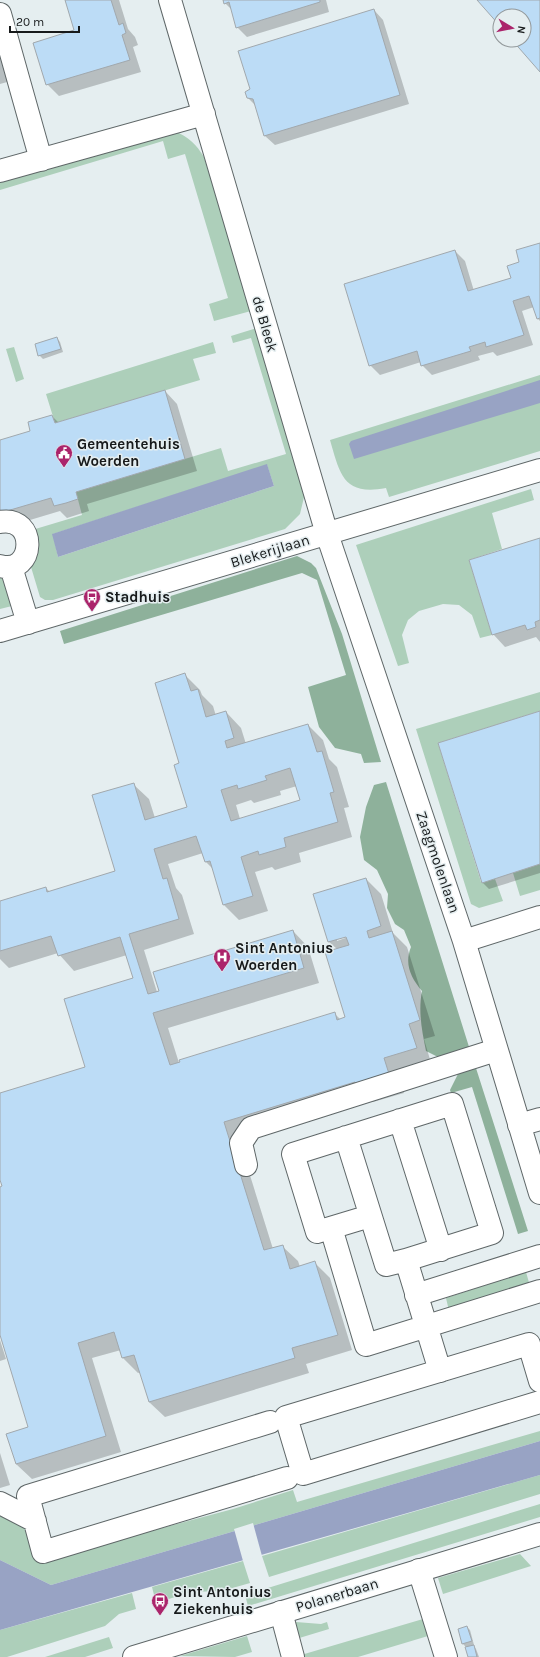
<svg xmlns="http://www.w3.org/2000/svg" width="540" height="1657" font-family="Karla,sans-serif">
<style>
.green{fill:#adcfba;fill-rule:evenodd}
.forest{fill:#8eb19b}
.water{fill:#98a3c4}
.pier{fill:#e5eef0}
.shadow{fill:#0003;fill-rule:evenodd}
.building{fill:#bcdcf6;stroke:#a1a8ad;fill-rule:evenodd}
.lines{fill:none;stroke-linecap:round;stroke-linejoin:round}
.minor-casing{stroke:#5f6768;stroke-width:24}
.major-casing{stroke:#5f6768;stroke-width:24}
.minor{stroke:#fff;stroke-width:22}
.major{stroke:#fff;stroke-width:22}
.labels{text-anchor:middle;stroke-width:3;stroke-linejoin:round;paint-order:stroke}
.street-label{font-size:15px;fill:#171a1b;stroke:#e5eef0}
.poi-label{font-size:15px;font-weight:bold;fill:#171a1b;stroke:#e5eef0;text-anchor:start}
</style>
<rect width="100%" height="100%" fill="#e5eef0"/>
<path class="green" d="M174,131C189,137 196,144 204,157L251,311L214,321L209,304L228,298L185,154L168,159L163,141L0,190V177Z
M257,328L305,493L300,514L285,529L53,600H45L40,597L31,567L32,530L82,515L76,492L221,448L228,471L286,454L251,338L233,343L231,336ZM267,465L274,486L58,557L53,534Z
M213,342L216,353L193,359L200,380L55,423L46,394Z
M14,347L24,379L16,382L6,349Z
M540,375V451L389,497L386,488C343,496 340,474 330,440Z
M531,489L534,500L492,513L502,549L469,560L492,635L480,638L472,615L459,605L443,604L419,611L408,620L402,635L409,663L398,666L356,545Z
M0,576H2L12,606L0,609Z
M540,692V711L438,743L481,882L495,879L503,901L479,908L471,904L416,729Z
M540,864V890L520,896L513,873Z
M526,1272L530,1286L449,1311L446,1298Z
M540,1431V1441L51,1585L0,1560V1513L25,1526L31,1551L37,1557L46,1559L233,1509L293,1490L297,1502Z
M540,1475V1494L269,1577L262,1556Z
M540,1504V1517L248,1606L245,1595Z
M520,1554L531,1566L443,1594L438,1578Z
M243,1561L250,1583L222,1591L191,1592L156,1603L152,1587Z
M132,1593L136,1609L119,1614L105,1626L7,1657H0V1630Z
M423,1619L428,1636L358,1657H302L301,1655Z
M296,1622L321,1624L327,1622L329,1629L296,1639L292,1623Z
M247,1636L252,1652L235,1657L180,1656Z
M109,1637L113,1648L85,1657H45Z"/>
<path class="forest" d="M297,556L311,563L316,568L342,634L381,762L364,763L361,754L335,748L319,727L308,687L346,675L317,580L302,573L64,644L60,631Z
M386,782L470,1050L442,1059L426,1051C422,1031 418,1012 422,991C411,978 404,964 411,947L404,930L395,924L387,908L388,894L377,870L364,860L360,837L366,807L374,785Z
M475,1065L528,1231L518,1234L472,1087L451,1093L450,1090L460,1070Z"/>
<path class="water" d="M540,380V403L354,459L349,444L351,441Z
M267,464L274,486L58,557L52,534Z
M540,1441V1475L0,1630V1560L51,1585Z"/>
<path class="pier" d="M253,1523L262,1556L243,1561L234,1529Z"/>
<path class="shadow" d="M66,0H119L128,29L135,37L138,45L133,47L141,72L59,96L47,84L76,31Z
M224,0H326L329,12L247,37L237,27L232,10L225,3Z
M374,10L383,20L409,104L275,145L265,136L256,106L248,98Z
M0,20L18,79L0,84Z
M540,244V321L538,319L534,307L522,311L533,345L497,356L493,352L478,356L480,360L432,375L422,365L421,362L380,375L370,365L455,251L465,261L474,291L512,279L521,263Z
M57,338L60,342L63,352L43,359L39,355Z
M165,391L177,404L197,471L87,504L89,511L67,518L60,511L0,529V441L32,432L52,416L59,423Z
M540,539V642L536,637L505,647L493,634Z
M185,675L200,690L202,695L213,706L216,716L226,712L241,728L246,744L308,725L323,740L329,759L337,767L349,807L344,808L352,837L299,853L301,862L275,870L272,867L255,872L268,911L239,920L224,905L213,869L206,862L203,853L168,864L176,888L182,895L194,934L144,950L157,992L293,931L308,947L319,983L168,1028L180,1066L334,1013L341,1020L347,1018L337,949L329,942L315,895L366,879L381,894L393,933L407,947L435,1036L424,1039L431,1063L398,1073L404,1093L373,1102L368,1097L238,1137L273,1249L282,1246L298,1261L300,1267L315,1263L330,1278L352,1350L306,1364L309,1373L165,1417L149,1402L141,1372L138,1373L123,1358L121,1350L92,1358L121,1452L32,1479L16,1464L30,1428L0,1332V1188L3,1187L0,1176V1094L86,1067L134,978L127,955L74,971L58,953L9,968L0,959V902L46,888L50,892L116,871L133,784L149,799L155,818L188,807L180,764ZM297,786L301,801L240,819L236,805L251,800L254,803L281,795L280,791ZM351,935V936L337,941V939Z
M540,712V873L489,889L482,882Z
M0,1340L6,1359L0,1361Z
M0,1453L10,1485L0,1488Z
M467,1627L470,1630L474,1645H473L476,1649L479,1657H469L466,1647L463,1644L459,1629Z"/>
<path class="building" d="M65,0H111L119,25L123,23L126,33L122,35L130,60L46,85L33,43L74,30Z
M223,0H320V2L236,28L229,2L224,4Z
M477,0H540V72L512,40H524V16H500V26Z
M374,9L400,95L264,136L253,99L247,98L245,92L250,89L238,51Z
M540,243V318L537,319L529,296L513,301L524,335L486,347L485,342L469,347L471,351L421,366L417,351L369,366L344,284L455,250L468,291L511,278L507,266L519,262L516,250Z
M57,337L61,349L38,356L35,344Z
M165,390L185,459L76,492L78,499L66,503L54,506L51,498L0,513V440L30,431L28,422L52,415L55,423Z
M540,538V620L535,622L536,627L527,630L525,625L492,635L469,560Z
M185,673L191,691L198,689L206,717L226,711L234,738L225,741L227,748L308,724L317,752L322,751L334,792L330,793L338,822L284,838L286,847L259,855L258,851L241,857L253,896L223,905L210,861L205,862L196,836L154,849L163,879L167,878L179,919L129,934L148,994L159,991L153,972L293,930L304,968L153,1013L170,1065L180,1062L179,1060L335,1012L337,1020L345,1017L325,952L349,945L346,937L328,942L313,894L366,878L381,926L367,931L369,938L392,931L420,1020L409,1024L417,1048L384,1058L390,1077L357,1087L355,1082L224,1122L264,1250L283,1245L290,1269L315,1261L338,1335L292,1348L295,1358L149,1402L134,1355L122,1358L114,1332L78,1343L106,1436L16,1464L6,1434L28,1427L0,1335V1187L2,1186L0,1180V1093L85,1067L64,999L133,978L120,937L58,956L51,936L0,951V901L46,887L47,892L115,871L92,795L134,783L145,820L187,807L174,765L179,763L155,683ZM290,768L300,800L231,821L221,790L237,785L238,789L267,780L265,776Z
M540,711V864L482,883L438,743Z
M467,1626L472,1641L462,1644L458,1629Z
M474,1645L477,1657H468L465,1647Z"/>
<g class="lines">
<g class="minor-casing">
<path id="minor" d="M170,0L327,534L464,941L540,1193
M0,14L41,160
M0,171L204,114
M0,522C38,515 35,576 0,566
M11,567L28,623
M0,631L540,470
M464,941L540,917
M400,1120L441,1250
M519,1125L540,1119
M346,1137L386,1265L406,1260L440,1371
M246,1165L241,1143L251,1128L496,1050
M370,1216L317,1232L293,1154L452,1104L492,1233L406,1260
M331,1228L366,1345L540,1291
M416,1295L540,1256
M540,1381L529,1344L286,1417L303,1474L540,1402
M270,1422L28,1496L43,1552L287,1478
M0,1503L35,1521
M419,1570L446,1657
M281,1612L293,1657"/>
</g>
<g class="major-casing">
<path id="major" d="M134,1657L540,1534"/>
</g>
<use href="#minor" class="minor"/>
<use href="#major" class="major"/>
</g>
<defs>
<g id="civic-pin" transform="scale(0.9)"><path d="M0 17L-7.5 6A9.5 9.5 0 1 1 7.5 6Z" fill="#ab246b" stroke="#e5eef0"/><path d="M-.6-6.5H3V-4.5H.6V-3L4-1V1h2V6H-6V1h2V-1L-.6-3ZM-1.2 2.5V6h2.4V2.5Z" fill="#fff"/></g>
<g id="bus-pin" transform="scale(0.9)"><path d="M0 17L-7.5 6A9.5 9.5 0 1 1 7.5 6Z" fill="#ab246b" stroke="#e5eef0"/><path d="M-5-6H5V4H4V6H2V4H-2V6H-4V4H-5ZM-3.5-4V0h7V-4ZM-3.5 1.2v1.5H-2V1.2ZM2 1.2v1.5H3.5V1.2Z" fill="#fff"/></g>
<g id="hospital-pin" transform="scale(0.9)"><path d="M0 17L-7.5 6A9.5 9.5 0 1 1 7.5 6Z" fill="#ab246b" stroke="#e5eef0"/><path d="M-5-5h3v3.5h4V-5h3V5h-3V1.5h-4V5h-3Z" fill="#fff"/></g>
</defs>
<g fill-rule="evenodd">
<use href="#civic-pin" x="64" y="453"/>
<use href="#bus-pin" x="92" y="597"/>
<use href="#hospital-pin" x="222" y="957"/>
<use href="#bus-pin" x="160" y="1601"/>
</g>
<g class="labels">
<g class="street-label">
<text transform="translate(265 324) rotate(74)" y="5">de Bleek</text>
<text transform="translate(270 551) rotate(-17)" y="5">Blekerijlaan</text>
<text transform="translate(438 862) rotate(71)" y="5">Zaagmolenlaan</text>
<text transform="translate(337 1595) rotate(-17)" y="5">Polanerbaan</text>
</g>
<g class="poi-label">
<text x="77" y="449">Gemeentehuis<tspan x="77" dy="17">Woerden</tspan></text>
<text x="105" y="602">Stadhuis</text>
<text x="235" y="953">Sint Antonius<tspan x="235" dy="17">Woerden</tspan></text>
<text x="173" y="1597">Sint Antonius<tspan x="173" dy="17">Ziekenhuis</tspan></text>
</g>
</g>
<g transform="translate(512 28) rotate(100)"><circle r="19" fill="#e5eef0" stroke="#93999b"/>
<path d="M0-3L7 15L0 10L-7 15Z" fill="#ab246b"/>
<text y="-6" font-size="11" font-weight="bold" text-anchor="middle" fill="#171a1b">N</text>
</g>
<path d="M10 26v6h69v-6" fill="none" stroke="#171a1b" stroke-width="2"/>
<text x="16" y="26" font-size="12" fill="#171a1b" stroke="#e5eef0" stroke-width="3" paint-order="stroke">20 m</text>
</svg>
